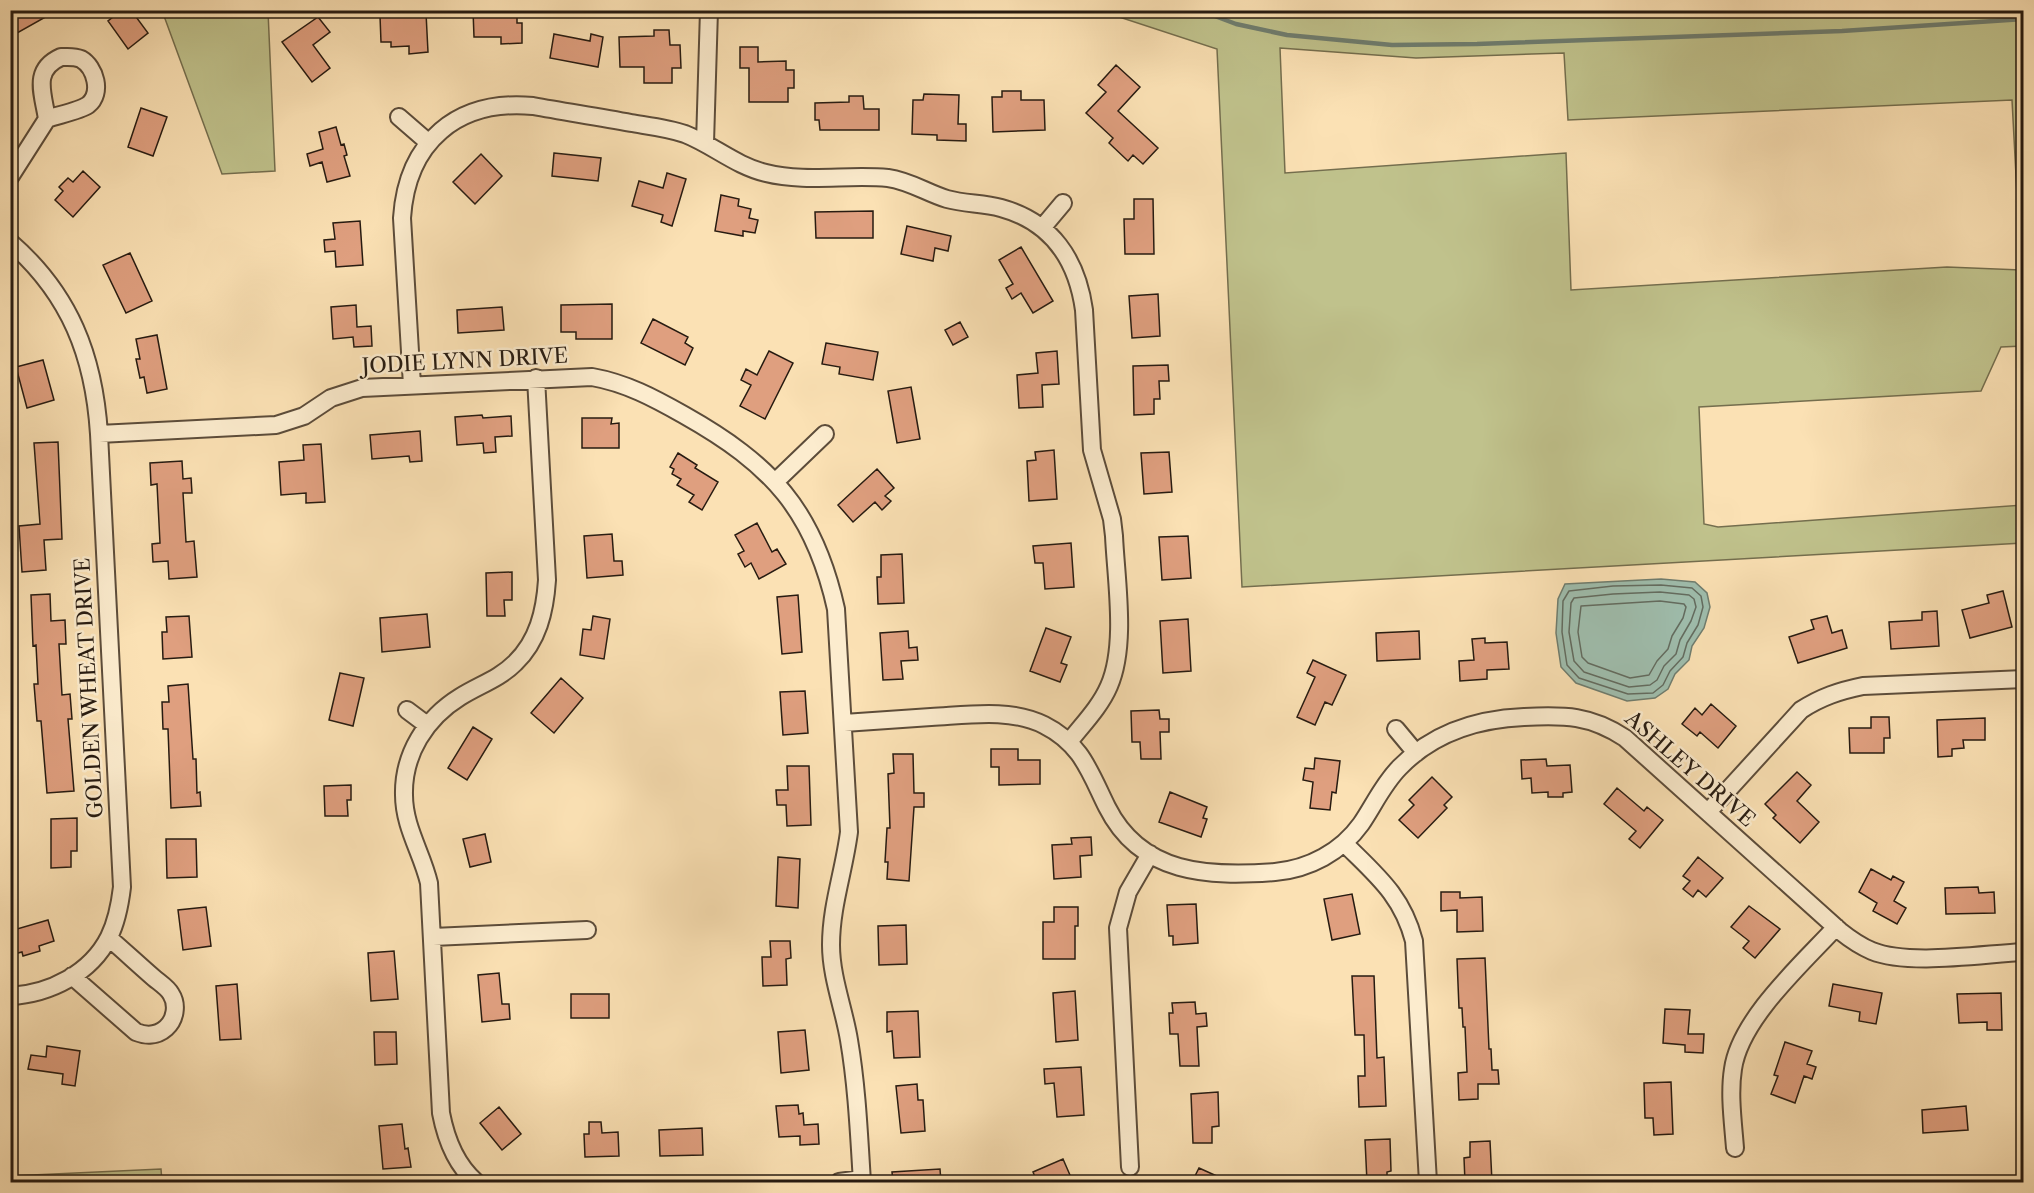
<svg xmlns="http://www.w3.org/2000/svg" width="2034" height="1193" font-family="'Libre Caslon Text',serif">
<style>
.green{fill:#c0c28c;stroke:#746e4e;stroke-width:1.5;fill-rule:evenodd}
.water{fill:#9fbeae;stroke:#6f7d6f;stroke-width:1.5}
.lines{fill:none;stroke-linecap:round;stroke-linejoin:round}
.shore{stroke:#636c60;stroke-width:1.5}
.stream{stroke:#6f7d6f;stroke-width:4.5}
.building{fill:#df9f7f;stroke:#271b11;stroke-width:1.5}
.minor-casing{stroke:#5c4c3a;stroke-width:20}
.minor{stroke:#fcecce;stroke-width:16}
.labels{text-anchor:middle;stroke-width:5;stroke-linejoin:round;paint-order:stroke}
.street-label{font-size:21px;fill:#271b11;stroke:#fcecce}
</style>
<rect width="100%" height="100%" fill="#fbe1b4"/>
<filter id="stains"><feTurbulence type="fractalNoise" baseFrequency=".00333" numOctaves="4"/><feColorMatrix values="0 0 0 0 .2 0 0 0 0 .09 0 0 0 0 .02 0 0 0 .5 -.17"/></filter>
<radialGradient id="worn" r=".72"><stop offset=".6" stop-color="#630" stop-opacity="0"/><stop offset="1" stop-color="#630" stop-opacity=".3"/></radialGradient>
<path class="green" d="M1366,10C1388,24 1446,13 1473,10L2023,11V346L2001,347L1981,391L1699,407L1704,524L1718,527L2023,505V543L1242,587L1217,49L1101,11ZM1280,48L1416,58L1564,53L1568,120L2012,100L2021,270L1947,267L1571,290L1566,153L1285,173Z
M157,11H268L275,171L222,174L164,16Z
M161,1169L162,1182H11V1176Z"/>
<path class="water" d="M1366,11H1473C1446,13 1388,24 1366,11Z
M1661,579L1695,582L1707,593L1710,607L1704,628L1692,646L1689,660L1675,674L1668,689L1655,698L1627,701L1576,683L1561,667L1556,633L1558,599L1565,584Z"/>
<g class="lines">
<path class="shore" d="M1661,585L1692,588L1701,596L1703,607L1698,625L1687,643L1683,657L1670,671L1663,685L1653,693L1628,694L1579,678L1567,665L1562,632L1563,601L1569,591L1613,586Z
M1660,592L1689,595L1694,599L1696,607L1691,621L1680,640L1676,654L1664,666L1657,680L1650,685L1629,687L1584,672L1574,661L1569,632L1571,603L1574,598L1613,594Z
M1660,601L1684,604L1686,607L1683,618L1672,636L1668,649L1657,661L1649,675L1630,678L1588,663L1582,657L1578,632L1581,606Z"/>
<path class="stream" d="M1199,10L1236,24L1287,35L1392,45L1477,44L1842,31L2024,19"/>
</g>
<path class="building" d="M10,10H58L10,37Z
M122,10H131L148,33L128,49L108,21Z
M473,10H517V23H522V43L501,44V37H474Z
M426,13L428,52L409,54V46L391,47V42H381L380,16Z
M318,17L330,32L313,45L330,68L312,82L282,42Z
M654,30H669L670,45H680L681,68H672V83H644V67H620L619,37L654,36Z
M554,34L590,41L591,34L603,37L598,67L550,58Z
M740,47H758V62L786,61V70H794V88H788V102H749V68H740Z
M1116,65L1140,87L1118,111L1158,148L1143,164L1133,155L1128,161L1109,143L1113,138L1086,113L1106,92L1098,85Z
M1002,91H1021V100H1044L1045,130L993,132L992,97H1002Z
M924,94L959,95L958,124H966V141L937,140V135L912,134L913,100H923Z
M849,96H863L864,109H879V130H820L819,120H815V103L849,102Z
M141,108L167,117L153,156L128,147Z
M336,127L341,145L344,144L347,155L344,156L350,176L327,182L322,162L310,166L307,154L323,149L319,132Z
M554,153L601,158L598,181L552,176Z
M481,154L502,176L475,204L453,182Z
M83,171L100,187L73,217L55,200L63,191L59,187L68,178L73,182Z
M667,173L686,179L672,226L661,222L663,215L632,206L639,181L663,188Z
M721,195L739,199L738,206L751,209L749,218L758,220L755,233L743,231V236L715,231Z
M1134,199H1153L1154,254H1125L1124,219H1134Z
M873,211V238H816L815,212Z
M360,221L363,265L336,267L335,251L325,252L324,240L335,239L333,223Z
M907,226L951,236L948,251L935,248L933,261L901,254Z
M1021,247L1053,301L1033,313L1021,293L1012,299L1006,288L1013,284L999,260Z
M130,253L152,301L126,313L103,265Z
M1158,294L1160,336L1132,338L1129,296Z
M612,304V339H576V332H561V305Z
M356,305L357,327L371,326L372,346L354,347L353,337L333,339L331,307Z
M502,307L504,330L458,333L457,310Z
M653,319L688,337L685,343L693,348L685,365L641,343Z
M960,322L968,337L953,345L945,330Z
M157,335L167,389L147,393L144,377L140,378L136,359H140L136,339Z
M826,343L878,352L873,380L839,374L840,367L822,364Z
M769,351L793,363L765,419L740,406L751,385L741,380L746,369L757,375Z
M1057,351L1059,384L1042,385L1043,407L1019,408L1017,375L1038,373L1036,353Z
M43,360L54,400L27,408L16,367Z
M1168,365L1169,381H1159L1160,399H1154V414L1134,415L1133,366Z
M911,387L920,439L897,443L888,391Z
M482,415L483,418L511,416L512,436L495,437L496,452L484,453L483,443L457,445L455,417Z
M582,418H612L611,424L619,423V448H582Z
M420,431L422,461L410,462L409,456L372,459L370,435Z
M58,442L62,539L44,540L46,570L22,572L19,526L40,524L34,443Z
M321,444L325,502L306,503V493L281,495L279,462L304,460L303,445Z
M1054,450L1057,499L1029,501L1027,461L1036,460L1035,452Z
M1169,452L1172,492L1144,494L1141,453Z
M678,453L697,465L695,468L718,482L702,510L689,502L694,495L677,485L681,479L672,474L674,469L670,467Z
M182,461L183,479L191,478L192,493H183L186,542L194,541L197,577L169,579L168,561L153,562L152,544L160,543L157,484L151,485L150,463Z
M877,469L894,488L885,496L891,501L882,510L875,502L853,522L838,505Z
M757,523L772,552L777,549L786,564L759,579L751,563L745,567L738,554L744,551L735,535Z
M612,534L614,561H622L623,575L587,578L584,536Z
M1188,536L1191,578L1162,580L1159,537Z
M1071,543L1074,587L1045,589L1043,563H1035L1033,546Z
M902,554L904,603L878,604L877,577H881V555Z
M512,572V600H504L505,616H487L486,573Z
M2003,591L2012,627L1970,638L1962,610L1989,603L1987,595Z
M50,594L51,621L65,620L66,644H59L62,695L70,694L72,719H68L74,791L47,793L41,721H37L34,684H38L36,645L33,646L31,595Z
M798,595L802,652L782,654L777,597Z
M1937,611L1939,646L1891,649L1889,622L1922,620V612Z
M427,614L430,647L382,652L380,618Z
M189,616L192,657L163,659L162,632H167L166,617Z
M593,616L610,619L604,659L580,655L583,629L591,630Z
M1827,616L1832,633L1842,630L1847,648L1798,663L1789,637L1814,629L1811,620Z
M1188,619L1191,671L1163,673L1160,621Z
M1046,628L1071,637L1061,663L1067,665L1060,682L1030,671Z
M908,631L909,648L917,647L918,660L901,661L903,679L883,680L880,633Z
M1419,631L1420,659L1377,661L1376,633Z
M1485,638V643L1507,642L1509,669L1487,670V679L1460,681L1459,661L1474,660L1472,639Z
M1313,660L1346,675L1332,705L1325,702L1315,725L1297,717L1315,677L1307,673Z
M340,673L364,678L353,726L329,720Z
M561,678L583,698L554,733L531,713Z
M188,684L193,759H196L197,793L200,792L201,806L171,808L168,729H163L162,702H169L168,686Z
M805,691L808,733L783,735L780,692Z
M1711,704L1736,726L1718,748L1700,732L1697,736L1682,724L1695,708L1702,715Z
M1159,710L1160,719H1169V732H1160L1161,759H1141L1140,742H1132L1131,711Z
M1871,717H1889L1890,738H1884V753H1850L1849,728H1871Z
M1985,718V740H1963L1964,748L1952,749V756L1938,757L1937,720Z
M473,727L492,739L467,780L448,768Z
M991,749H1018V760H1040V784L999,785V767H991Z
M893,754H913L914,793H924V807H914L909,881L887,879L888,862H885L887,828H890L888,774L894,773Z
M1315,758L1340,761L1336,793L1332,792L1330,810L1310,808L1313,782L1303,780L1305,768L1314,769Z
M1546,759L1547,766L1570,765L1572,792L1563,793V797H1548V792L1532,793L1531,778L1522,779L1521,760Z
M787,766H809L811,825L787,826L786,805H777L776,790H788Z
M1797,772L1811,785L1797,801L1819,822L1800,843L1773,818L1776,815L1765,804Z
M1432,777L1452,797L1444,805L1447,808L1418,838L1399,820L1414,805L1409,800Z
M351,785V800H347L348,816H325L324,786Z
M1617,788L1644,811L1647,807L1663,820L1640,848L1629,839L1636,831L1604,804Z
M1170,792L1207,807L1203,818L1207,819L1201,837L1159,822Z
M77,818V851H71V867L51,868V819Z
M485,834L491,862L470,867L463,839Z
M1091,837L1092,855L1080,856L1081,877L1054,879L1052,845L1072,844L1071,838Z
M166,839H196L197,877L167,878Z
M778,857L800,859L798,908L776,906Z
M1698,857L1723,878L1706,897L1698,890L1693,897L1683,889L1690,881L1683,876Z
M1871,869L1891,880L1893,876L1904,882L1894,901L1906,908L1897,924L1873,911L1877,903L1859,892Z
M1978,887L1979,893L1994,892L1995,913L1946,914L1945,888Z
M1441,892H1460V898L1482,897L1483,931L1457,932V910L1441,911Z
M1352,894L1360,934L1332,940L1324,899Z
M1196,904L1198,943L1173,945V936H1169L1167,905Z
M1749,906L1780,929L1755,958L1743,948L1749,941L1731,927Z
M206,907L211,946L183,950L178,910Z
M1054,907H1078V926H1075V959H1043V922H1054Z
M48,920L54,941L39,946L40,951L23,956L22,952L10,955V931Z
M906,925L907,964L879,965L878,926Z
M770,941H790L791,958L786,959L787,985L763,986L762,957H771Z
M394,951L398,999L371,1001L368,953Z
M1485,958L1489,1049H1491L1492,1070H1498L1499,1084H1478V1099L1459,1100L1458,1073L1467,1072L1465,1027H1463L1462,1008H1459L1457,959Z
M499,973L502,1004H509L510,1019L482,1022L478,975Z
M1352,976H1374L1377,1058L1384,1057L1386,1106L1359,1107L1358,1076H1365L1364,1035H1355Z
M237,984L241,1039L220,1040L216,986Z
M1833,984L1882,993L1876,1024L1859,1021L1860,1012L1829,1006Z
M1075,991L1078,1040L1056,1042L1053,993Z
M2001,993L2002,1030H1987V1022L1959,1023L1957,994Z
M571,994H609V1018H571Z
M1195,1002L1196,1014L1206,1013L1207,1026L1197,1027L1199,1066H1180L1178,1034H1170L1169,1013H1173L1172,1003Z
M1665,1009L1690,1010L1688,1034H1704L1703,1053L1685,1052V1045L1663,1043Z
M918,1011L920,1057L894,1058L892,1031L887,1032V1012Z
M805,1030L809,1070L781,1073L778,1032Z
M374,1032H396L397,1064L375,1065Z
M1785,1042L1812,1051L1807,1064L1816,1067L1812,1079L1804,1076L1795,1103L1771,1094L1778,1076L1774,1075Z
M47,1046L80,1051L75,1086L62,1084L63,1074L28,1069L31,1055L46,1057Z
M1081,1067L1084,1115L1057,1117L1054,1083L1045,1084L1044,1069Z
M1671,1082L1673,1134L1654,1135L1653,1118H1645L1644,1083Z
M917,1084L918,1100H923L925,1131L901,1133L896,1086Z
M1218,1092L1219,1126L1212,1127V1143H1193L1191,1094Z
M798,1105L799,1114L803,1113L804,1125L818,1124L819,1144L800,1145V1136L779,1137L776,1106Z
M1966,1106L1968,1130L1923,1133L1922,1110Z
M499,1107L521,1134L502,1150L480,1123Z
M589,1122H601L602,1133L618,1132L619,1156L585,1157L584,1134H589Z
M402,1124L405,1149L408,1148L411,1167L383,1169L379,1126Z
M702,1128L703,1155L660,1156L659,1130Z
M1390,1139L1391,1171L1387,1172V1182H1367L1365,1140Z
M1490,1141L1492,1182H1465L1464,1158L1470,1157V1142Z
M1063,1159L1073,1182H1037L1033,1172Z
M1199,1168L1230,1182H1192Z
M940,1169L941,1182H893L892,1172Z"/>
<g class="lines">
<g class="minor-casing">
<path id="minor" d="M61,57C68,57 74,56 81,59C95,67 103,93 88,105C79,111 58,115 47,119C43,93 32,70 61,57Z
M399,117L429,143
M705,143L709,10
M10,177L47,119
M1042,228L1063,203
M10,242C70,294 94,356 99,434L122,887C120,904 117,921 109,937C91,973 50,994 10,996
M412,385L402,218C407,142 457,99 533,106C566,112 599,117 631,123C649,126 668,128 685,134C713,145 736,166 766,173C806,183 848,174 888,178C910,181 927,193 947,199C965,204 983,203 1001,208C1052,222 1077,260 1084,310L1092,450L1112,519L1114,536C1116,580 1127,645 1109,686C1100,707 1083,724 1069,742
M99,434L276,425L304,416L331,398L362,388L592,377C626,383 654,398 684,415C771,464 814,510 836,609L849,832C844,871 831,906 831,945C831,977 844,1009 849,1040C857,1087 859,1135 862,1182
M775,482L825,434
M407,710L427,725
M844,723C873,721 902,719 931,717C968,715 1010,708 1044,725C1082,744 1090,773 1107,807C1141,875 1209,877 1275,872C1309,869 1341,852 1361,824C1374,805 1383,784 1400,767C1433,733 1478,719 1524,717C1565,715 1590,715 1625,738L1840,931C1850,939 1860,946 1872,951C1909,966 1982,954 2024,952
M1396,729L1416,753
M1708,812L1801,710C1821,697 1839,691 1863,686L2024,679
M1344,843C1376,875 1402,895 1414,941L1428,1182
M433,937L587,930
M72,976L136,1032C146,1036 157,1036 166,1028C175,1020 178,1005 171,994C168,988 160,983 154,978C139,965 124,951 109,938
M1735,1148C1733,1122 1729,1094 1733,1069C1740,1019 1802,964 1836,927
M1130,1167L1118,928L1128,892L1150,854
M476,1182C455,1164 446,1139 441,1113L429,883C422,853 404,827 404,795C403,754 426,718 460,697C479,685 499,679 515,663C538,641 545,611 547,580L536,378
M839,1182L862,1179"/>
</g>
<use href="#minor" class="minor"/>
</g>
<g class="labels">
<g class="street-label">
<text transform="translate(465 361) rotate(-3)" y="7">JODIE LYNN DRIVE</text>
<text transform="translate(89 688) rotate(-93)" y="7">GOLDEN WHEAT DRIVE</text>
<text transform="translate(1690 769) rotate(41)" y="7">ASHLEY DRIVE</text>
</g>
</g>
<rect width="2034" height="1193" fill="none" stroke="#fbe1b4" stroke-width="36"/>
<rect x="12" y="12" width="2010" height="1169" fill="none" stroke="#271b11" stroke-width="3"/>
<rect x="18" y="18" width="1998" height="1157" fill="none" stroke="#271b11" stroke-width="1.5"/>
<rect width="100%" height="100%" filter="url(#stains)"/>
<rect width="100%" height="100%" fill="url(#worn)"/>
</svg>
